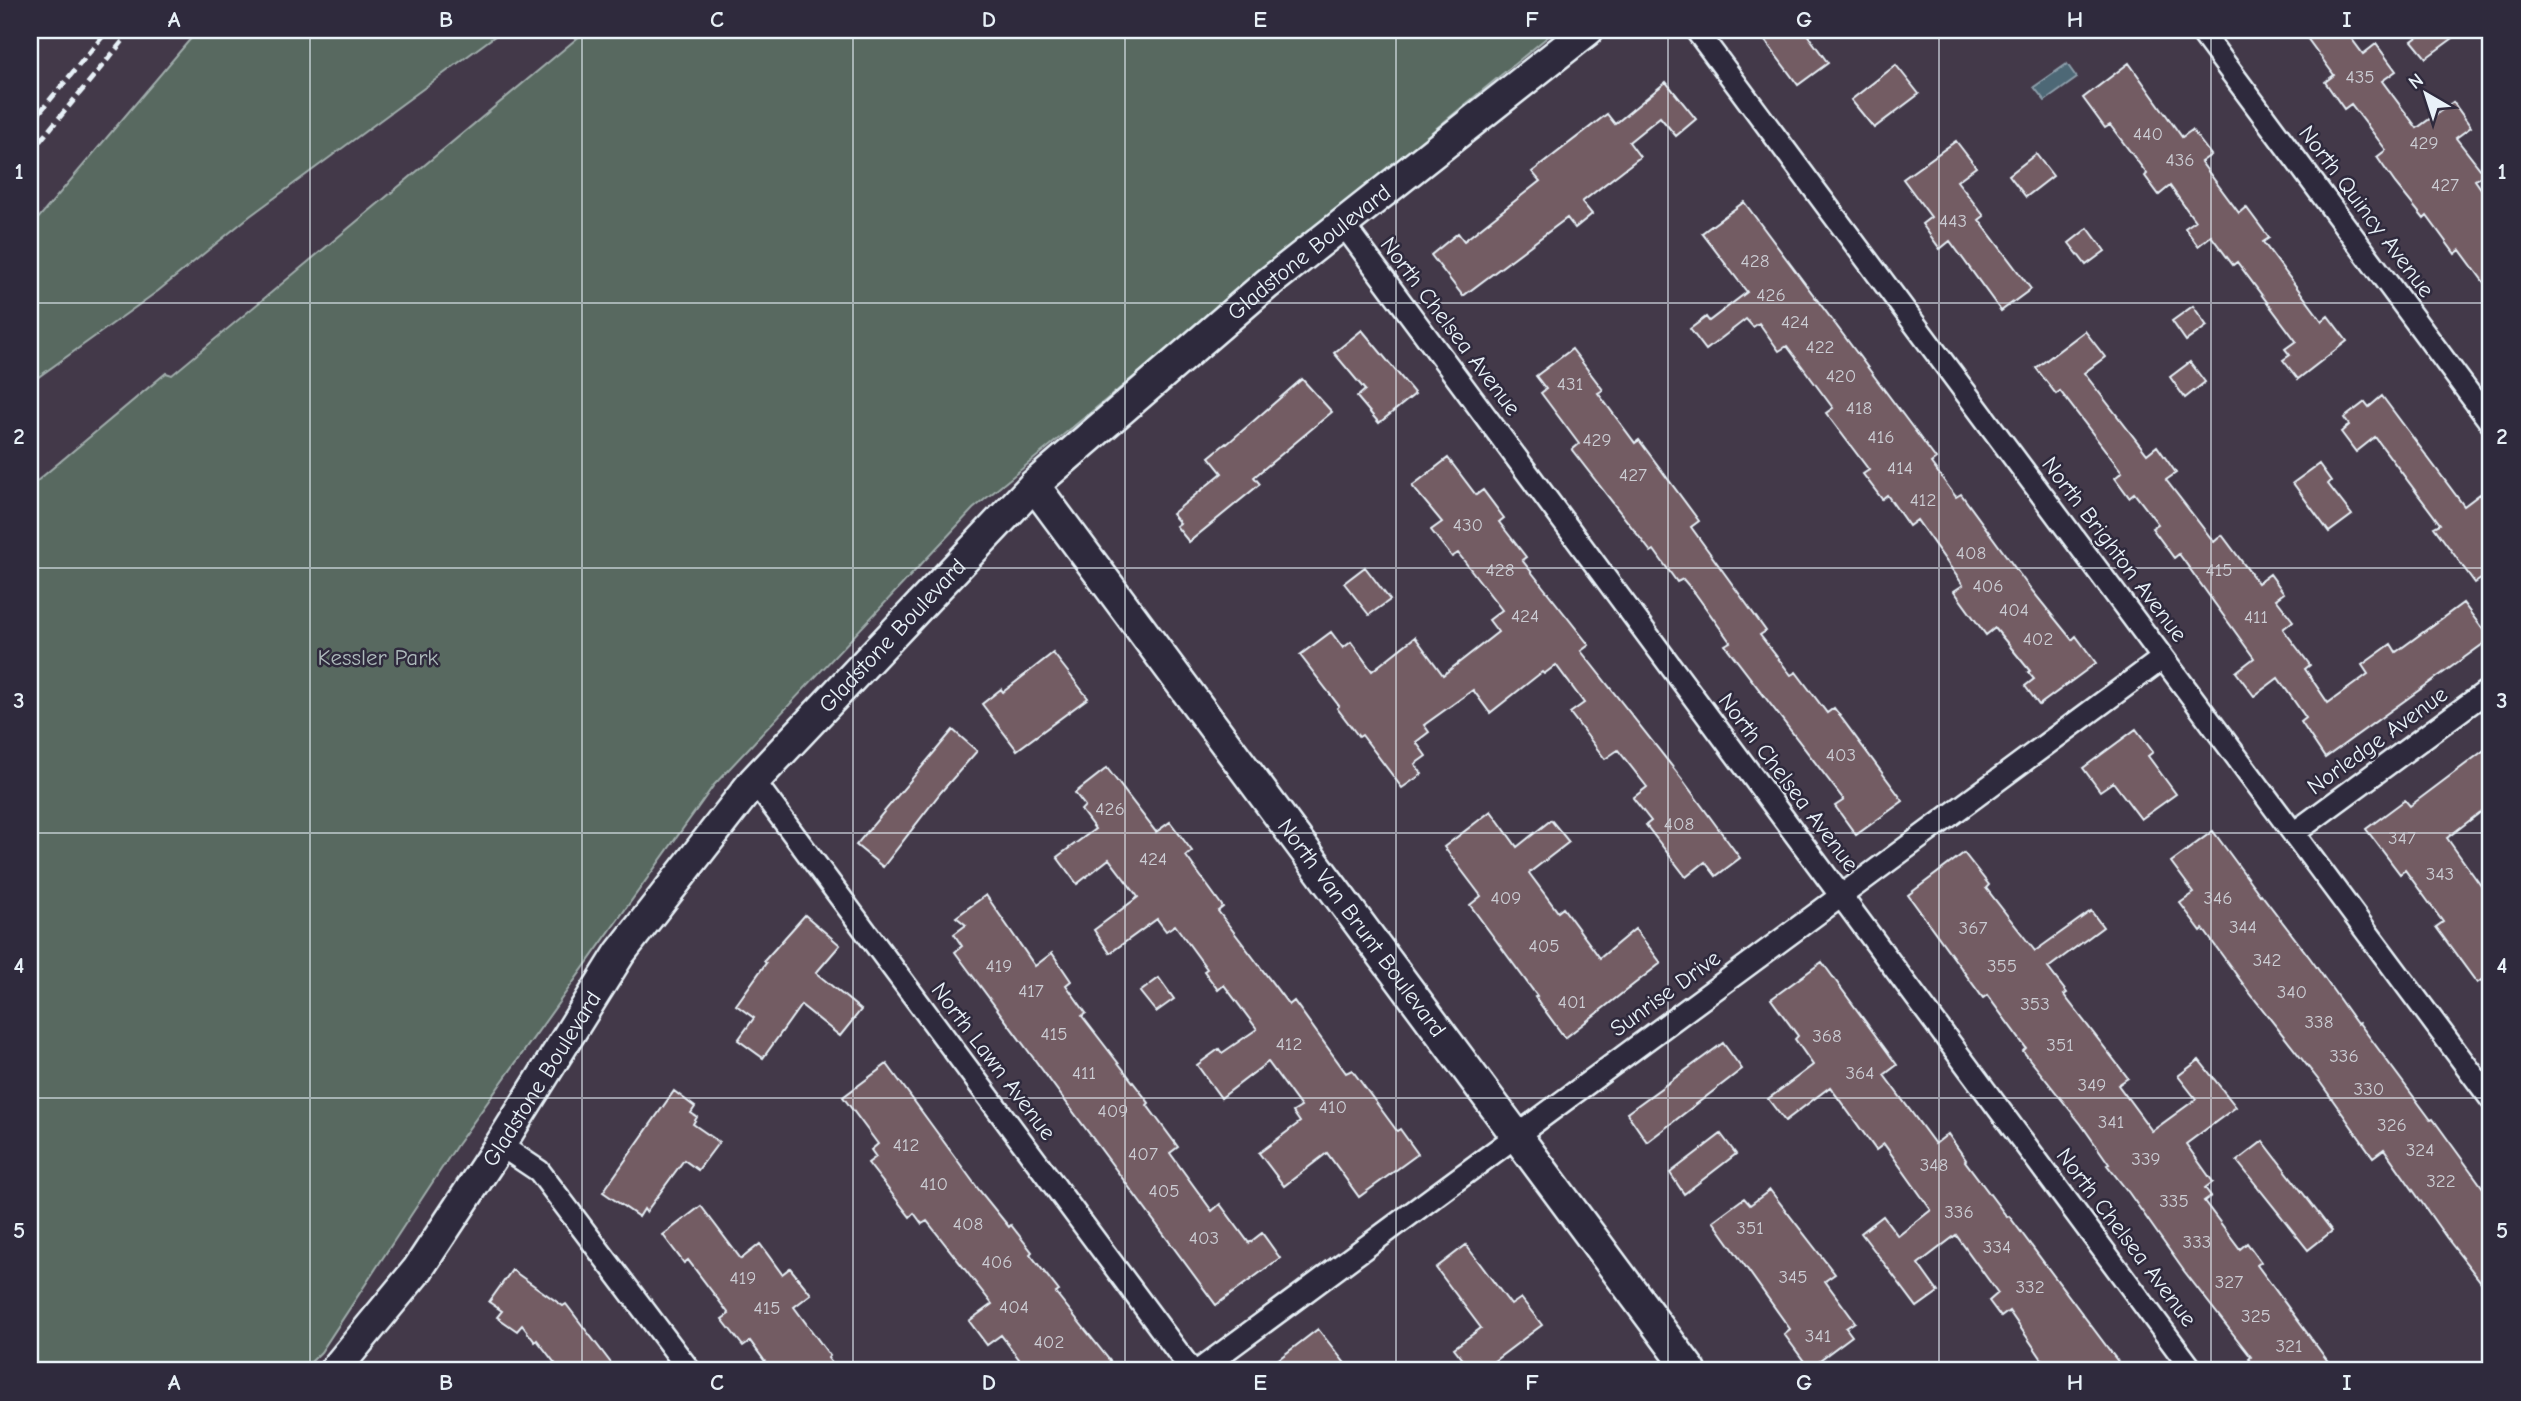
<svg xmlns="http://www.w3.org/2000/svg" width="2521" height="1401" font-family="'Comic Neue',sans-serif">
<style>
.green{fill:#586961;stroke:#a0adac;stroke-width:2}
.water{fill:#4e6776;stroke:#8c9eaa;stroke-width:2}
.building{fill:#735b64;stroke:#e8f1f8;stroke-width:2}
.lines{fill:none;stroke-linecap:round;stroke-linejoin:round}
.street-casing{stroke:#e8f1f8;stroke-width:26}
.secondary-casing{stroke:#e8f1f8;stroke-width:35}
.street{stroke:#2f2a3d;stroke-width:21}
.secondary{stroke:#2f2a3d;stroke-width:30}
.rail{stroke:#e8f1f8;stroke-width:5;stroke-dasharray:10 5;stroke-linecap:butt}
.grid{fill:none;stroke:#e8f1f8;stroke-width:2;stroke-opacity:0.55}
.labels{text-anchor:middle;stroke-width:5;stroke-linejoin:round;paint-order:stroke}
.number-label{font-size:19px;fill:#cbccd3}
.street-label{font-size:23px;fill:#e8f1f8;stroke:#2f2a3d}
.park-label{font-size:23px;fill:#aebbbc;stroke:#2f2a3d}
.neatline{fill:none;stroke:#e8f1f8;stroke-width:2.5}
.grid-label{font-size:23px;text-anchor:middle;font-weight:bold;fill:#e8f1f8}
</style>
<rect width="100%" height="100%" fill="#433949"/>
<filter id="ink" filterUnits="userSpaceOnUse"><feTurbulence type="fractalNoise" baseFrequency=".0143" numOctaves="2"/><feDisplacementMap in="SourceGraphic" scale="14" xChannelSelector="R" yChannelSelector="G"/><feConvolveMatrix kernelMatrix="1 2 1 2 8 2 1 2 1" color-interpolation-filters="sRGB"/></filter>
<g filter="url(#ink)">
<path class="green" d="M198,30H503L250,216L158,291L30,383V228Z
M587,30H1556L973,509L714,785L457,1145L321,1352L302,1371H30V487L166,373L172,375Z"/>
<path class="water" d="M2067,64L2077,78L2045,101L2034,87Z"/>
<path class="building" d="M1757,30H1804L1828,63L1798,85Z
M2318,30H2345L2363,54L2376,44L2396,71L2382,81L2417,128L2453,102L2471,127L2456,138L2484,174L2475,180L2491,203V292L2460,250L2455,254L2427,216L2424,219L2395,183L2377,157L2386,150L2351,104L2344,109L2325,82L2334,75L2307,38Z
M2427,30H2464L2426,58L2412,41Z
M2129,63L2182,137L2192,130L2211,155L2201,162L2239,213L2246,207L2269,238L2263,242L2322,321L2328,316L2347,341L2298,379L2283,360L2290,355L2285,349L2296,341L2237,262L2233,265L2211,236L2198,246L2185,228L2195,221L2170,186L2159,195L2145,176L2147,174L2110,125L2105,128L2083,98Z
M1896,65L1919,94L1874,128L1851,100Z
M1666,82L1696,119L1676,136L1660,117L1629,142L1640,157L1582,202L1592,214L1575,228L1567,218L1463,296L1431,255L1458,233L1464,241L1540,181L1532,172L1607,114L1615,124Z
M1956,141L1976,167L1957,181L1984,216L1979,220L2031,289L2001,311L1950,241L1940,249L1922,224L1931,217L1903,179Z
M2036,154L2053,176L2026,197L2009,175Z
M1744,202L1936,459L1931,463L1956,497L1961,494L2026,583L2072,640L2076,636L2096,663L2039,705L2025,686L2034,679L2028,672L2030,671L1995,628L1986,635L1954,591L1963,585L1917,520L1909,526L1887,495L1882,499L1863,474L1869,470L1826,413L1833,408L1787,346L1779,351L1759,323L1753,327L1746,319L1706,350L1690,329L1706,317L1709,321L1747,292L1702,233Z
M2088,228L2105,251L2086,265L2069,243Z
M2193,306L2207,326L2186,341L2172,321Z
M1362,330L1415,394L1379,423L1357,397L1365,390L1334,353Z
M2085,331L2105,357L2084,373L2147,454L2157,446L2176,473L2166,480L2214,542L2222,535L2258,583L2270,574L2284,593L2276,599L2293,621L2283,629L2310,665L2305,669L2328,703L2368,674L2362,665L2391,644L2396,652L2463,603L2490,639L2325,758L2301,722L2306,718L2278,678L2254,696L2236,672L2254,658L2179,554L2174,558L2152,528L2158,524L2134,493L2129,497L2115,478L2122,472L2060,391L2056,394L2036,368Z
M1572,349L1603,390L1598,393L1635,443L1639,440L1699,521L1691,527L1766,631L1760,635L1791,675L1796,672L1827,713L1834,708L1903,801L1856,835L1835,806L1844,800L1725,645L1730,642L1695,593L1683,579L1677,582L1654,550L1651,552L1572,450L1579,444L1541,393L1546,389L1536,376Z
M2190,362L2205,382L2185,398L2170,377Z
M1302,379L1332,412L1254,477L1260,484L1189,542L1176,526L1180,523L1172,514L1222,473L1209,457L1226,443L1227,444Z
M2382,396L2464,506L2480,494L2491,509V572L2475,583L2434,527L2440,524L2375,437L2356,452L2341,432L2349,425L2344,418L2365,402L2369,407Z
M1448,458L1476,495L1483,490L1504,518L1499,522L1526,557L1522,560L1589,645L1581,651L1682,779L1740,858L1716,876L1705,862L1686,877L1646,825L1651,821L1633,798L1647,787L1618,750L1605,759L1570,713L1584,703L1556,665L1544,674L1542,672L1490,713L1473,690L1424,725L1429,732L1416,742L1426,756L1415,764L1422,774L1402,788L1362,735L1359,737L1337,708L1339,706L1300,655L1331,632L1343,648L1351,642L1372,671L1415,637L1443,675L1498,632L1489,620L1502,610L1458,553L1452,557L1431,530L1442,522L1412,486Z
M2319,464L2331,481L2328,484L2352,515L2329,532L2293,483Z
M1365,567L1390,600L1369,615L1344,583Z
M1053,653L1088,698L1017,750L982,704L1001,689L1003,692Z
M2136,729L2153,752L2148,756L2176,794L2141,819L2113,782L2100,791L2083,768Z
M953,730L977,751L941,792L883,867L856,845Z
M2491,745V804L2447,838L2491,900V973L2477,983L2436,927L2443,922L2405,870L2400,874L2366,829L2405,800L2410,806Z
M1107,768L1156,832L1170,822L1192,851L1186,856L1223,907L1218,911L1289,1005L1294,1001L1346,1073L1352,1070L1397,1131L1400,1129L1418,1154L1359,1197L1327,1153L1284,1186L1259,1153L1300,1122L1293,1112L1301,1107L1268,1062L1221,1098L1197,1065L1219,1049L1222,1053L1257,1029L1224,985L1218,990L1204,971L1207,969L1175,925L1166,931L1157,919L1110,953L1094,930L1138,897L1109,859L1077,884L1057,857L1095,829L1081,810L1085,806L1075,793Z
M1491,811L1517,847L1551,820L1569,842L1529,873L1558,912L1563,908L1600,958L1635,929L1661,963L1565,1038L1535,997L1537,996L1470,905L1481,896L1444,847Z
M2213,831L2260,895L2261,894L2310,958L2357,1024L2359,1023L2431,1120L2433,1119L2491,1199V1295L2446,1237L2384,1149L2373,1157L2320,1082L2249,992L2203,929L2201,931L2180,903L2194,893L2171,862Z
M1964,853L1989,885L1986,888L2035,951L2091,911L2103,927L2048,968L2067,993L2064,995L2128,1078L2118,1085L2152,1131L2196,1099L2178,1076L2199,1060L2236,1107L2186,1144L2213,1182L2205,1188L2211,1196L2204,1201L2240,1249L2247,1243L2261,1262L2257,1265L2335,1371H2259L2249,1359L2251,1357L2184,1271L2129,1193L2107,1165L2109,1164L2081,1124L2023,1051L2026,1048L1987,995L1983,998L1908,895Z
M986,895L1035,966L1052,953L1071,981L1066,985L1086,1013L1082,1016L1149,1103L1147,1105L1178,1147L1170,1153L1212,1211L1220,1204L1249,1243L1262,1233L1280,1258L1216,1305L955,952L962,946L954,934L966,925L956,917Z
M805,915L840,945L816,973L861,1010L840,1036L801,1005L763,1058L738,1040L754,1018L736,1005L766,963L764,961Z
M1822,962L1897,1065L1884,1075L1935,1144L1948,1134L1966,1160L1965,1161L2007,1217L2009,1216L2125,1371H2050L2009,1311L2001,1317L1989,1301L1998,1293L1956,1235L1918,1264L1938,1292L1917,1307L1887,1267L1861,1233L1883,1216L1898,1236L1931,1210L1884,1144L1876,1150L1830,1087L1785,1121L1768,1099L1813,1065L1795,1039L1798,1036L1771,999Z
M1159,978L1174,999L1156,1012L1140,992Z
M1723,1043L1742,1069L1647,1142L1627,1113Z
M887,1064L979,1190L1009,1227L1011,1225L1032,1252L1030,1254L1059,1291L1056,1293L1118,1371H1028L1001,1335L987,1345L969,1321L992,1304L927,1221L922,1224L914,1213L910,1217L868,1163L876,1157L871,1150L878,1144L843,1097Z
M674,1091L695,1107L691,1113L697,1117L693,1124L719,1142L698,1170L684,1160L646,1212L644,1209L639,1217L603,1192Z
M1721,1134L1736,1154L1684,1194L1670,1173Z
M2263,1141L2332,1231L2308,1250L2237,1161Z
M1770,1190L1835,1274L1825,1281L1855,1322L1846,1328L1852,1336L1809,1368L1784,1334L1790,1329L1713,1221L1744,1198L1750,1205Z
M701,1206L741,1259L760,1244L782,1274L790,1268L811,1294L794,1307L830,1356L828,1358L838,1371H772L750,1341L743,1346L722,1319L729,1314L688,1260L684,1263L663,1235Z
M1466,1245L1511,1305L1521,1298L1542,1325L1481,1371H1472L1454,1348L1481,1328L1436,1268Z
M512,1270L563,1306L566,1304L617,1371H561L537,1340L535,1342L522,1325L517,1331L497,1317L502,1311L489,1302Z
M1318,1329L1351,1371H1263Z"/>
<g class="lines">
<g class="street-casing">
<path id="street" d="M1696,30L2491,1099
M2200,30L2491,423
M1343,224L2193,1371
M754,781L1192,1371
M2294,833L2491,688
M500,1145L539,1171L690,1371
M1198,1371L2163,658"/>
</g>
<g class="secondary-casing">
<g id="secondary">
<path id="s1" d="M1034,485L1691,1371"/>
<path id="s2" d="M334,1371L418,1269L500,1145L620,953L754,781L1034,485L1267,284L1588,30"/>
</g>
</g>
<use href="#street" class="street"/>
<use href="#secondary" class="secondary"/>
<path class="rail" d="M30,124L108,30
M30,153L132,30"/>
</g>
</g>
<path class="grid" d="M310,30V1371M582,30V1371M853,30V1371M1125,30V1371M1396,30V1371M1668,30V1371M1939,30V1371M2211,30V1371M30,303H2491M30,568H2491M30,833H2491M30,1098H2491"/>
<g class="labels">
<g class="number-label">
<text x="2360" y="83">435</text>
<text x="2148" y="140">440</text>
<text x="2424" y="149">429</text>
<text x="2180" y="166">436</text>
<text x="2445" y="191">427</text>
<text x="1953" y="227">443</text>
<text x="1755" y="267">428</text>
<text x="1771" y="301">426</text>
<text x="1795" y="328">424</text>
<text x="1820" y="353">422</text>
<text x="1841" y="382">420</text>
<text x="1570" y="390">431</text>
<text x="1859" y="414">418</text>
<text x="1881" y="443">416</text>
<text x="1597" y="446">429</text>
<text x="1900" y="474">414</text>
<text x="1633" y="481">427</text>
<text x="1923" y="506">412</text>
<text x="1468" y="531">430</text>
<text x="1971" y="559">408</text>
<text x="1500" y="576">428</text>
<text x="2219" y="576">415</text>
<text x="1988" y="592">406</text>
<text x="2014" y="616">404</text>
<text x="1525" y="622">424</text>
<text x="2256" y="623">411</text>
<text x="2038" y="645">402</text>
<text x="1841" y="761">403</text>
<text x="1110" y="815">426</text>
<text x="1679" y="830">408</text>
<text x="2402" y="844">347</text>
<text x="1153" y="865">424</text>
<text x="2440" y="880">343</text>
<text x="1506" y="904">409</text>
<text x="2218" y="904">346</text>
<text x="2243" y="933">344</text>
<text x="1973" y="934">367</text>
<text x="1544" y="952">405</text>
<text x="2267" y="966">342</text>
<text x="999" y="972">419</text>
<text x="2002" y="972">355</text>
<text x="1031" y="997">417</text>
<text x="2292" y="998">340</text>
<text x="1572" y="1008">401</text>
<text x="2035" y="1010">353</text>
<text x="2319" y="1028">338</text>
<text x="1054" y="1040">415</text>
<text x="1827" y="1042">368</text>
<text x="1289" y="1050">412</text>
<text x="2060" y="1051">351</text>
<text x="2344" y="1062">336</text>
<text x="1084" y="1079">411</text>
<text x="1860" y="1079">364</text>
<text x="2092" y="1091">349</text>
<text x="2369" y="1095">330</text>
<text x="1333" y="1113">410</text>
<text x="1113" y="1117">409</text>
<text x="2111" y="1128">341</text>
<text x="2392" y="1131">326</text>
<text x="906" y="1151">412</text>
<text x="2420" y="1156">324</text>
<text x="1143" y="1160">407</text>
<text x="2146" y="1165">339</text>
<text x="1934" y="1171">348</text>
<text x="2441" y="1187">322</text>
<text x="934" y="1190">410</text>
<text x="1164" y="1197">405</text>
<text x="2174" y="1207">335</text>
<text x="1959" y="1218">336</text>
<text x="968" y="1230">408</text>
<text x="1750" y="1234">351</text>
<text x="1204" y="1244">403</text>
<text x="2197" y="1248">333</text>
<text x="1997" y="1253">334</text>
<text x="997" y="1268">406</text>
<text x="1793" y="1283">345</text>
<text x="743" y="1284">419</text>
<text x="2229" y="1288">327</text>
<text x="2030" y="1293">332</text>
<text x="1014" y="1313">404</text>
<text x="767" y="1314">415</text>
<text x="2256" y="1322">325</text>
<text x="1818" y="1342">341</text>
<text x="1049" y="1348">402</text>
<text x="2289" y="1352">321</text>
</g>
<g class="street-label">
<text transform="translate(2367 211) rotate(53)" y="8">North Quincy Avenue</text>
<text dy="8" stroke="none"><textPath href="#s2" startOffset="1493">Gladstone Boulevard</textPath></text>
<text transform="translate(1451 326) rotate(53)" y="8">North Chelsea Avenue</text>
<text transform="translate(2115 549) rotate(53)" y="8">North Brighton Avenue</text>
<text dy="8" stroke="none"><textPath href="#s2" startOffset="926">Gladstone Boulevard</textPath></text>
<text transform="translate(2377 740) rotate(-36)" y="8">Norledge Avenue</text>
<text transform="translate(1789 782) rotate(53)" y="8">North Chelsea Avenue</text>
<text dy="8" stroke="none"><textPath href="#s1" startOffset="551">North Van Brunt Boulevard</textPath></text>
<text transform="translate(1665 993) rotate(-36)" y="8">Sunrise Drive</text>
<text transform="translate(994 1061) rotate(53)" y="8">North Lawn Avenue</text>
<text dy="8" stroke="none"><textPath href="#s2" startOffset="359">Gladstone Boulevard</textPath></text>
<text transform="translate(2127 1237) rotate(53)" y="8">North Chelsea Avenue</text>
</g>
<g class="park-label">
<text x="378" y="665">Kessler Park</text>
</g>
</g>
<rect width="2521" height="1401" fill="none" stroke="#2f2a3d" stroke-width="77"/>
<g transform="translate(2426 94) rotate(321)" stroke="#2f2a3d" stroke-width="5" paint-order="stroke">
<path d="M0-5L12 26L0 18L-12 26Z" fill="#e8f1f8"/>
<text y="-10" font-size="19" font-weight="bold" text-anchor="middle" fill="#e8f1f8">N</text>
</g>
<rect x="38" y="38" width="2444" height="1324" class="neatline"/>
<g class="grid-label">
<text x="174" y="27">A</text>
<text x="446" y="27">B</text>
<text x="717" y="27">C</text>
<text x="989" y="27">D</text>
<text x="1260" y="27">E</text>
<text x="1532" y="27">F</text>
<text x="1804" y="27">G</text>
<text x="2075" y="27">H</text>
<text x="2347" y="27">I</text>
<text x="19" y="179">1</text>
<text x="2502" y="179">1</text>
<text x="19" y="444">2</text>
<text x="2502" y="444">2</text>
<text x="19" y="708">3</text>
<text x="2502" y="708">3</text>
<text x="19" y="973">4</text>
<text x="2502" y="973">4</text>
<text x="19" y="1238">5</text>
<text x="2502" y="1238">5</text>
<text x="174" y="1390">A</text>
<text x="446" y="1390">B</text>
<text x="717" y="1390">C</text>
<text x="989" y="1390">D</text>
<text x="1260" y="1390">E</text>
<text x="1532" y="1390">F</text>
<text x="1804" y="1390">G</text>
<text x="2075" y="1390">H</text>
<text x="2347" y="1390">I</text>
</g>
</svg>
